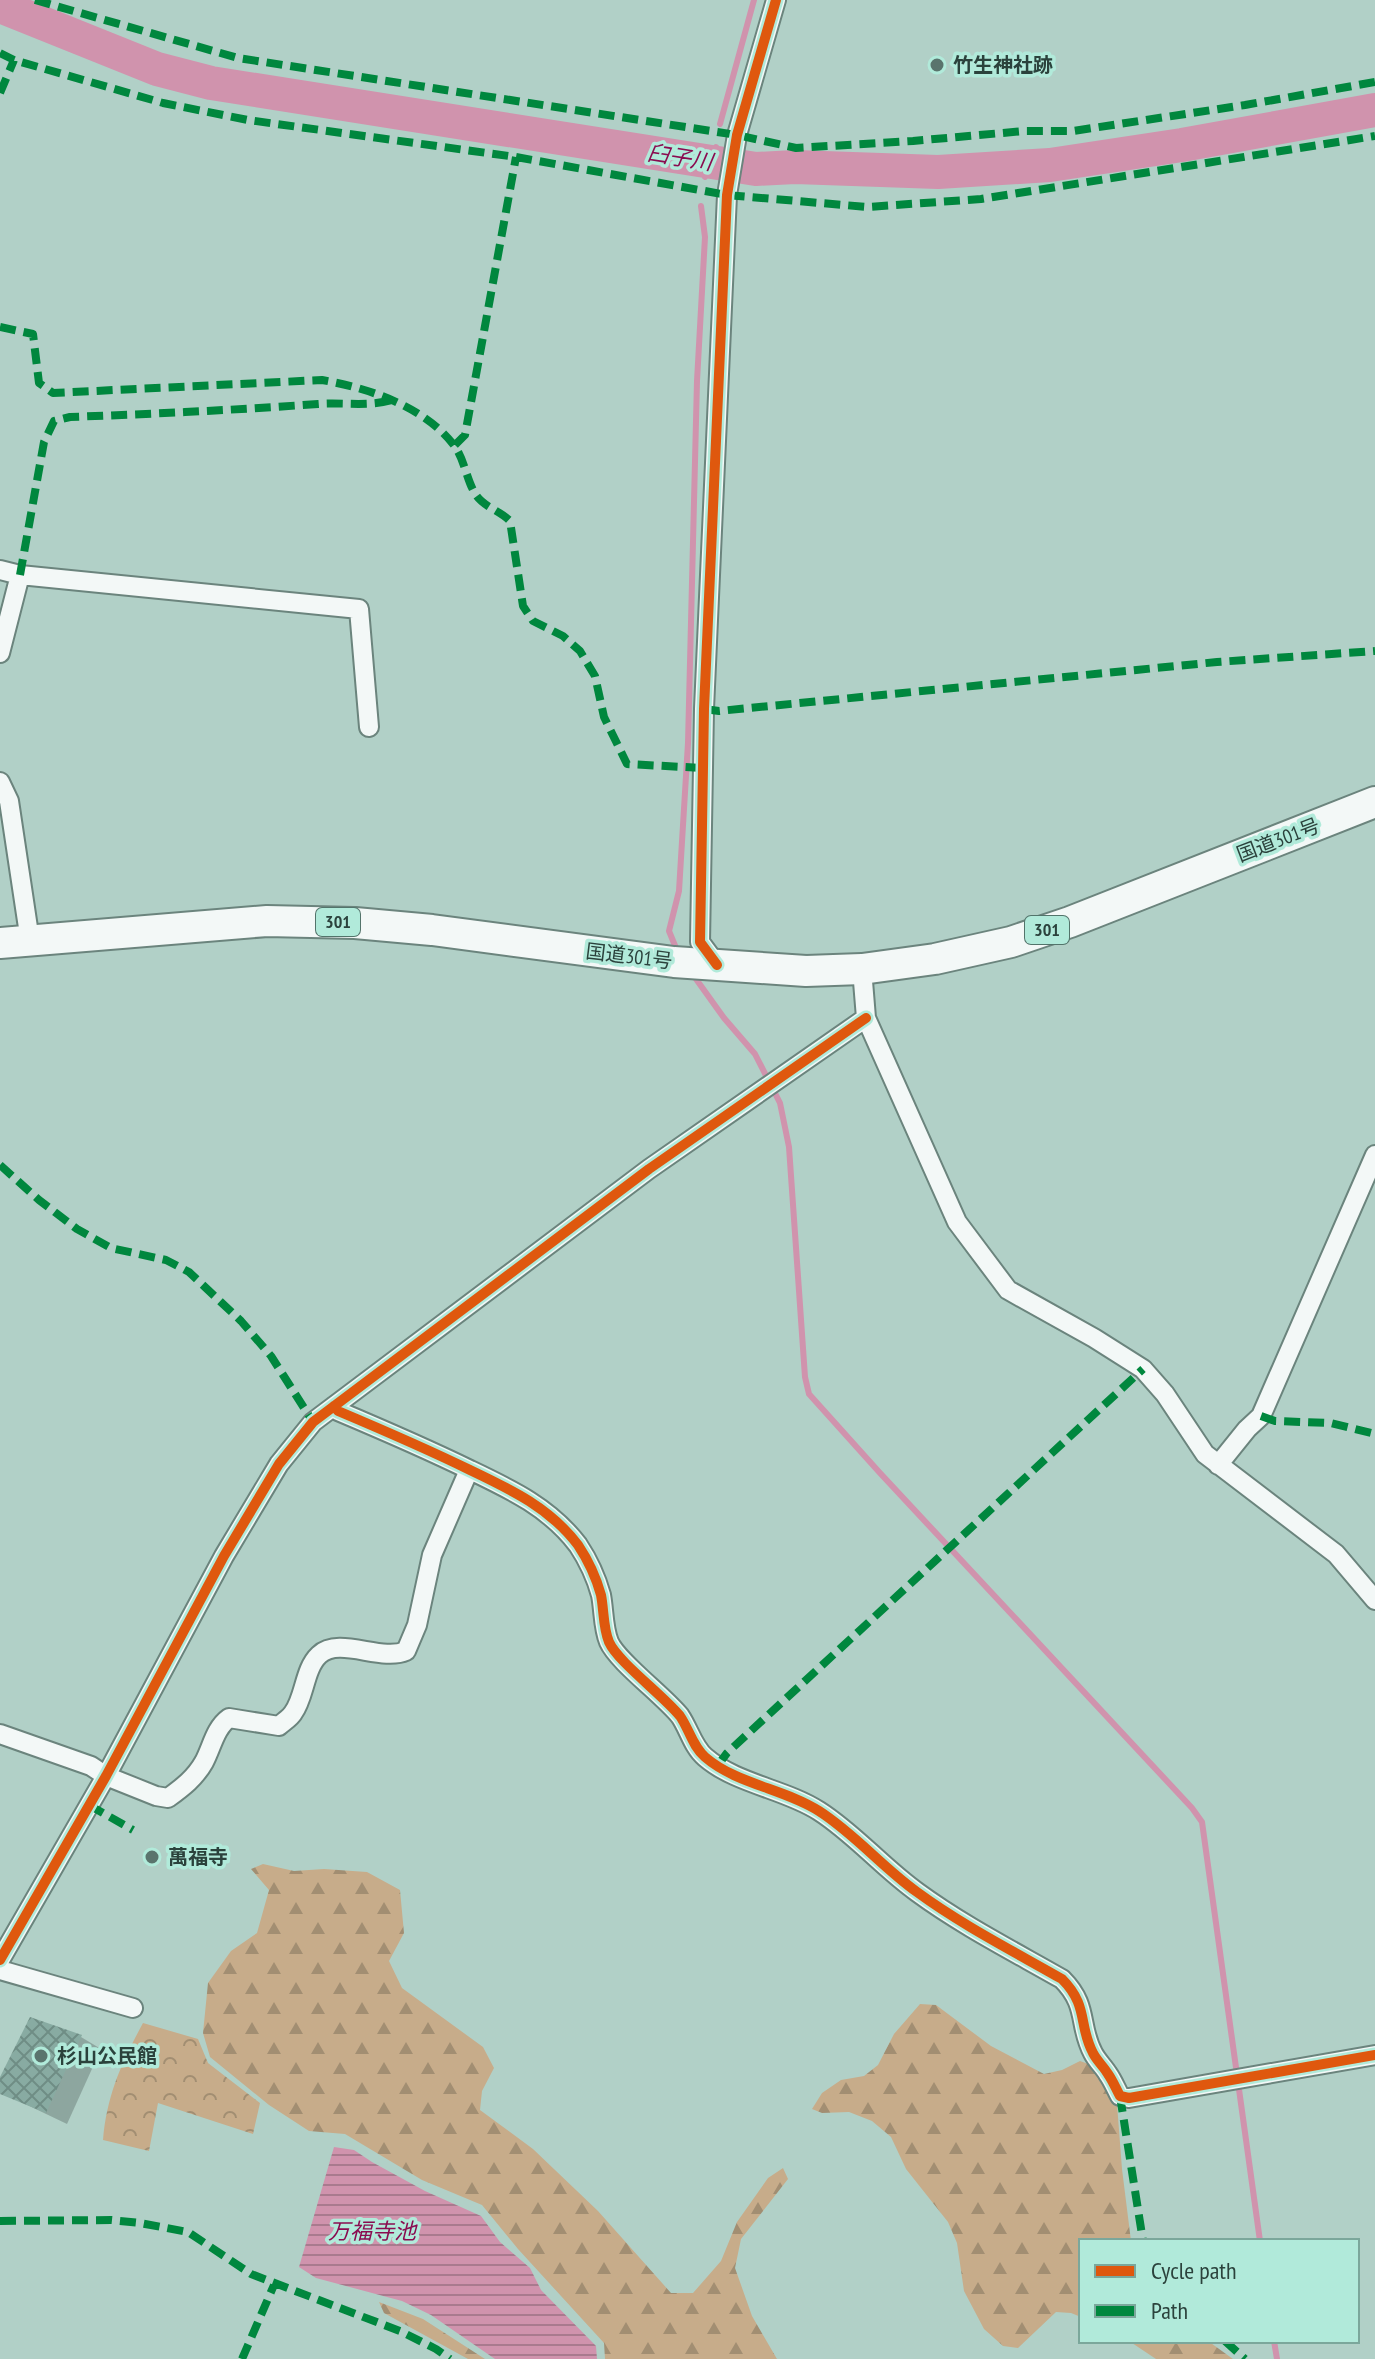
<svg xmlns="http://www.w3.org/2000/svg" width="1375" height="2359" font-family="'PT Sans Narrow','Noto Sans JP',sans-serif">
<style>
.forest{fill:url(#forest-firs)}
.park{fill:url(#park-crowns)}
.water{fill:url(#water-rules)}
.shadow{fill:#0003}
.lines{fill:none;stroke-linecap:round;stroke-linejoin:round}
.stream{stroke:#d093ad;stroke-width:6}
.river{stroke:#d093ad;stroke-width:34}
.building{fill:url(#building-cross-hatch)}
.minor-casing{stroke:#6b847d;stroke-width:22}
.trunk-casing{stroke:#6b847d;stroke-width:34}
.minor{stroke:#f3f8f7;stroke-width:18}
.trunk{stroke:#f3f8f7;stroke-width:30}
.quiet{stroke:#00873e;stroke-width:8;stroke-dasharray:16 8;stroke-linecap:butt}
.cycleway-casing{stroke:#b1eada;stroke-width:15}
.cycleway{stroke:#df580e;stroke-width:10}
.poi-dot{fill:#5a746d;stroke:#b1eada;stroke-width:3}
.labels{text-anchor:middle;stroke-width:7;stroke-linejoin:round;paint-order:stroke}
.shield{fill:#b1eada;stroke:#53746b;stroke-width:2}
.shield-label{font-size:18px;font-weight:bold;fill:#2b423c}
.poi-label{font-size:20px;font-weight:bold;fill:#2b423c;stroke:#b1eada;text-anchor:start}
.street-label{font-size:20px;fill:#2b423c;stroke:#b1eada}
.water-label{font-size:22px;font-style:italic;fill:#8a0c50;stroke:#b1eada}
</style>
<defs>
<pattern id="forest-firs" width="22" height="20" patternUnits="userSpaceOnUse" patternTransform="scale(2)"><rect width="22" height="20" fill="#c7ac8a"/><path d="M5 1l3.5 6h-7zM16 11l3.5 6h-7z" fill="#a28e72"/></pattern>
<pattern id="park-crowns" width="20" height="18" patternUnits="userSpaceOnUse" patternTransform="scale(2)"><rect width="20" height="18" fill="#c7ac8a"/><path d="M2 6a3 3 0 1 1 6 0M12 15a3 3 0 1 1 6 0" fill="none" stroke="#a28e72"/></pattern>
<pattern id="water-rules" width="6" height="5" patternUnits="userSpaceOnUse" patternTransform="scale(2)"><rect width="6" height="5" fill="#d093ad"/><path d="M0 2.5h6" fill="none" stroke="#a97a8e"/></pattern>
<pattern id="building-cross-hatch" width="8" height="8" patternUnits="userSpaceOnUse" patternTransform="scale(2)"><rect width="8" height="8" fill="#88aba2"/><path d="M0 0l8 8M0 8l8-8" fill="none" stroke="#6f8d85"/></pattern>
</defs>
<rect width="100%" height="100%" fill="#b1d0c7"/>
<path class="forest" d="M263,1864L294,1871L324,1869L367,1872L400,1890L404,1933L389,1961L402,1988L483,2047L494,2068L482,2091L480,2110L533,2149L598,2211L671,2293H693L721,2261L737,2222L768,2178L783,2168L788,2179L741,2239L735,2268L752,2316L777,2359H605L604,2343L518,2249L482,2205L422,2180L345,2134L309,2131L269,2105L210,2057L203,2033L208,1983L231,1951L257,1933L269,1890L251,1869Z
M920,2004L936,2005L991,2046L1044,2074L1062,2070L1080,2061L1094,2066L1117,2104L1122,2169L1131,2241H1081V2317L1071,2313L1056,2312L1018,2348L1003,2346L984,2329L964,2291L957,2243L948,2222L906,2169L891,2137L872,2121L849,2112L822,2113L812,2109L822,2093L841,2080L864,2076L878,2065L894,2034Z
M379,2302L423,2319L485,2359H468L384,2313Z
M1129,2341H1208L1233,2359H1156Z"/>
<path class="park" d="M143,2023L198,2039L208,2063L260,2103L253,2134L158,2103L149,2151L103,2140C107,2094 122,2062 143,2023Z"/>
<path class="water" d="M334,2147L354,2150L372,2162L425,2191L481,2216L500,2242L530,2268L541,2290L596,2346L597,2359H495L431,2315L402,2301L316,2278L299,2267Z"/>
<path class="shadow" d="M81,2037L101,2049L67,2124L0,2092V2082Z"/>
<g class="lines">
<path class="stream" d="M720,124L754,0
M705,177L716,147
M678,953L669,931L679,891L688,743L697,381L705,237L701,206
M691,972L724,1018L755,1054L780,1103L789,1147L805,1377L809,1394L880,1473L1192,1808L1202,1822L1260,2241
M1274,2341L1277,2359"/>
<path class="river" d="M0,6L157,69L211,83L756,169L795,167L938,172L1050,165L1182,145L1375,110"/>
</g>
<path class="building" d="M30,2017L82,2035L46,2113L0,2094V2077Z"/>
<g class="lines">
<g class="minor-casing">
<path id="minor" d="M0,570L20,575L359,609L369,727
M0,653L20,575
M0,782L9,801L30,941
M717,965L700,942L704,709L727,195L737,135L776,0
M862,969L866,1018L957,1222L1008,1290L1094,1338L1143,1369L1165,1394L1205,1454L1336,1554L1375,1600
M334,1406L338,1411C383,1430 427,1449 470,1470C512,1490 550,1508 578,1545C588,1560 596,1577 601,1595C604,1610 603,1628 609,1642C618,1662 663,1695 680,1716C689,1729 693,1747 705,1757C736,1784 785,1789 819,1811C855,1834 882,1867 917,1892C962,1925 1013,1951 1062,1979C1089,2006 1078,2025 1093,2053C1097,2061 1104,2067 1108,2074C1113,2081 1116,2089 1120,2096L1129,2098L1375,2055
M1218,1465L1247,1429L1261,1416L1375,1155
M0,1734L91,1766L106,1776L156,1796L168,1798C183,1787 195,1778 204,1762C212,1747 215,1728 229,1718L279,1726C283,1722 290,1718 293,1713C305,1697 304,1669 319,1655C339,1636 381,1662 406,1651L417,1625L432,1555L469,1470
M0,1960L106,1776L224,1556L279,1464L313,1422L649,1169L866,1018
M0,1970L133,2008"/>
</g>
<g class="trunk-casing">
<path id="trunk" d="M0,943L267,921L355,923L432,930L674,962L806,971L862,969L935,959L1011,942L1070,922L1375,802"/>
</g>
<use href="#minor" class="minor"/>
<use href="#trunk" class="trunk"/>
<path class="quiet" d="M35,0L238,58L737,135L796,148L913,141L1024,131H1073L1245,105L1375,82
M0,53L14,60L163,103L248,120L516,157L727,195L867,207L981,199L1375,136
M0,93L14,60
M0,327L33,334L39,383L53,393L322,380C368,388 423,406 453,444C465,459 466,480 476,495C484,507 499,510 510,521L523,606L533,621L563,636L580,651L595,676L604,717L627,764L703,768
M455,445L465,435L516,157
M20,575L44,442L54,421L70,417C153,414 235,410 318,404C343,402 368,407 392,400
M704,709L719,711L1217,662L1375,651
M0,1165L39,1200L77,1229L111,1248L166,1260L189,1272L241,1321L271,1356L313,1422
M1261,1416L1275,1421L1331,1423L1375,1434
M718,1765L727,1753L1143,1369
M89,1805L133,1830
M1120,2096L1143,2241
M0,2221L111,2220L140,2223L188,2232L251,2274L400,2331L436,2349L450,2359
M1225,2341L1245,2359
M242,2359L274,2285"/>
<g class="cycleway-casing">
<path id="cycleway" d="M717,965L700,942L704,709L727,195L737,135L776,0
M334,1406L338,1411C383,1430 427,1449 470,1470C512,1490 550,1508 578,1545C588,1560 596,1577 601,1595C604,1610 603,1628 609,1642C618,1662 663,1695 680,1716C689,1729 693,1747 705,1757C736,1784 785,1789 819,1811C855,1834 882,1867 917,1892C962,1925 1013,1951 1062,1979C1089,2006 1078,2025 1093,2053C1097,2061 1104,2067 1108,2074C1113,2081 1116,2089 1120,2096L1129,2098L1375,2055
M0,1960L106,1776L224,1556L279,1464L313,1422L649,1169L866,1018"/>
</g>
<use href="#cycleway" class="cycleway"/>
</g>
<g class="poi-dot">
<circle cx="937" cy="65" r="8"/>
<circle cx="152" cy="1857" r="8"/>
<circle cx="41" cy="2056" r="8"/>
</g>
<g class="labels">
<g class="shield">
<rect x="316" y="908" width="44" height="28" rx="6"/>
<rect x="1025" y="916" width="44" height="28" rx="6"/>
</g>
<g class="shield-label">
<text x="338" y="928">301</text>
<text x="1047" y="936">301</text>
</g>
<g class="poi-label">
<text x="953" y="72">竹生神社跡</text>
<text x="168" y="1864">萬福寺</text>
<text x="57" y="2063">杉山公民館</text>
</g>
<g class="street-label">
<text transform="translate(1278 840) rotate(-21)" y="7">国道301号</text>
<text transform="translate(629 956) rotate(7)" y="7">国道301号</text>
</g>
<g class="water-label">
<text transform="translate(680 157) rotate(9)" y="8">臼子川</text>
<text x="372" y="2239">万福寺池</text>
</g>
</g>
<rect x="1079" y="2239" width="280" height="104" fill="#b1eada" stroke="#7ba79b" stroke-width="2"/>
<rect x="1095" y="2265" width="40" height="12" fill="#df580e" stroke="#7ba79b" stroke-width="2"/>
<text x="1151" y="2279" font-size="24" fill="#2b423c">Cycle path</text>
<rect x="1095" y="2305" width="40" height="12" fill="#00873e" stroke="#7ba79b" stroke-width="2"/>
<text x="1151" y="2319" font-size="24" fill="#2b423c">Path</text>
</svg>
